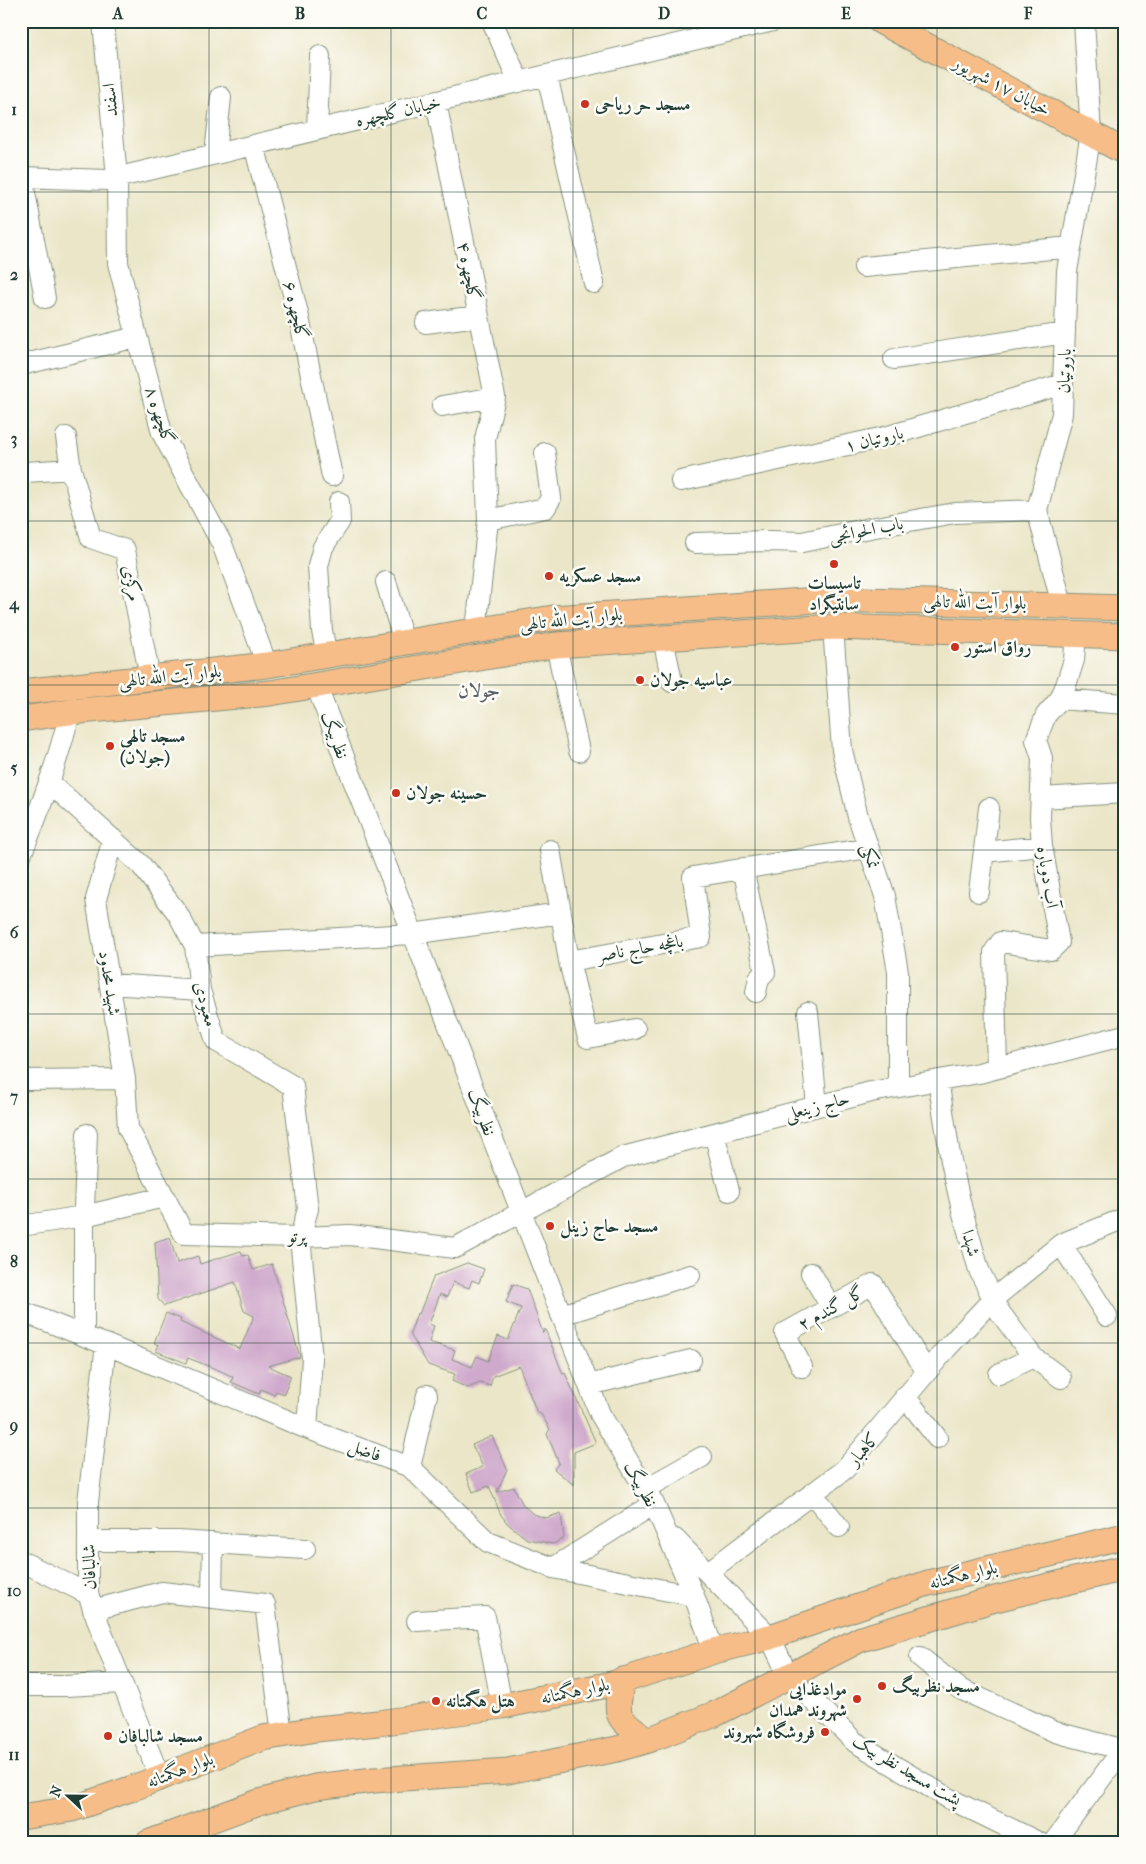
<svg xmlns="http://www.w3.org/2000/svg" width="1146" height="1864" font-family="'IM FELL French Canon',Amiri,serif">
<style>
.building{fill:#d0aacd}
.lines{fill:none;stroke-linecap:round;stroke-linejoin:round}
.minor-casing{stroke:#85927e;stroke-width:22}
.major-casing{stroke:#85927e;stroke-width:27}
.minor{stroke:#fff;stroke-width:20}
.major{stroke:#f7bd88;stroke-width:25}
.grid{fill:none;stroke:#1f3d34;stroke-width:1;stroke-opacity:0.55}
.poi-dot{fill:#c8321e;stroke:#fdfcf7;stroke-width:2}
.labels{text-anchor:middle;stroke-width:5;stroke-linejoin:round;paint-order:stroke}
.street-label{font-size:18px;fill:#1f3d34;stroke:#fdfcf7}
.poi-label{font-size:18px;font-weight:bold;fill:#1f3d34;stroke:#fdfcf7;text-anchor:start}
.neighbourhood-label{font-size:19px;font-weight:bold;fill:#5d636a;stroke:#fdfcf7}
.neatline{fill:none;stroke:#1f3d34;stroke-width:2}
.grid-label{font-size:16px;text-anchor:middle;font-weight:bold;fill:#1f3d34}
</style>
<rect width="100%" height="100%" fill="#fdfcf7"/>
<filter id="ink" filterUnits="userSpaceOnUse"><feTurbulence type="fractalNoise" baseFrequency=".02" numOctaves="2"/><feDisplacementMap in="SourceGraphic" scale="10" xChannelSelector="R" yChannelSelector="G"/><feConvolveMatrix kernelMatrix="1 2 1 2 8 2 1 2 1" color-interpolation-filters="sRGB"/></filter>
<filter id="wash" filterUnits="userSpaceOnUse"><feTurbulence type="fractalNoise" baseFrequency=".0096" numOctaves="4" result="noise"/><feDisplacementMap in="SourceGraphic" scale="20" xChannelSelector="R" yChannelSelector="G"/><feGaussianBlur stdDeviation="1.12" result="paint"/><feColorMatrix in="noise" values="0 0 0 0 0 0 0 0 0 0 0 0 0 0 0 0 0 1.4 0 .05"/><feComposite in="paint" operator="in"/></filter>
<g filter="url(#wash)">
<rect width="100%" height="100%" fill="#ebe6c8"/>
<g id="blocks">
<path class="building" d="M170,1237L177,1263L198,1256L200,1264L241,1251L243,1256L248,1255L253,1270L272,1264L300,1357L268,1366L291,1376L284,1394L276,1391L274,1395L261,1389L259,1394L231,1382L233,1377L221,1371L188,1358L186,1363L156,1351L159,1345L154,1343L166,1313L181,1319L180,1322L240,1349L254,1316L244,1311L235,1282L164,1306L158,1299L155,1242Z
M467,1263L484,1269L479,1283L472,1280L469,1288L453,1282L447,1297L440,1294L429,1324L434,1326L429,1342L455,1350L452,1359L472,1367L477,1356L488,1361L498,1336L508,1340L521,1308L506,1302L513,1284L527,1289L543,1333L545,1329L563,1374L565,1373L596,1443L574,1452V1485L554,1469L559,1463L547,1434L550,1429L541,1414L537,1413L519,1366L493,1376L490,1386L480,1383L468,1388L452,1381L455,1374L428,1365L410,1334L417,1313L419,1314L434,1276Z
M492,1436L507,1469L497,1492L514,1487L523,1505L533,1514L546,1518L561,1513L564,1538L553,1544L527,1539L508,1524L501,1515L489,1486L473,1492L466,1474L483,1467L472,1445Z"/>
</g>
</g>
<g filter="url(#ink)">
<use href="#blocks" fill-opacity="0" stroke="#85927e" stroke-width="1"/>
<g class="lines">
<g class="minor-casing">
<path id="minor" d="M103,21L117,178L118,263L162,433L222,544L267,665
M492,21L519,82
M547,75L594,283
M436,102L495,397L485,439L488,520L476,630
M317,130L320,56
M254,145L298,313L332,476
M215,154L221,97
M21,177L107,180L773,21
M22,177L45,298
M864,267L1071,247
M426,323L477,316
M894,359L1065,333
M21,365L137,337
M442,406L495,397
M66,437L71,469
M26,472L71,469L91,538L125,550L150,678
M681,481L885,437L1063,384
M488,520L545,508L551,498L545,453
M695,543L769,541L802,542L870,528L955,513L1037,510
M386,582L404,642
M1062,605L1037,510L1062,414L1067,271L1091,134L1084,21
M833,627L842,750L858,817L885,896L898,972V1086
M663,638L672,682
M556,645L579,751
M327,655L322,631L318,566L323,547L340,521L339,502
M316,685L600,1414L654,1504L694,1596L714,1651
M1060,699L1125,704
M49,782L141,865L178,914L195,946L200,990L216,1041L293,1086L308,1209L300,1237L312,1359L307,1428
M1041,798L1125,793
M113,839L96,899L125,1079L128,1128L184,1234L300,1237L350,1235L455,1248L623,1157L871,1092L979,1073L1125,1035
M550,850L561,913
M984,852L1042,846
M21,855C41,808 58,761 70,712
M743,868L765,972L759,978L756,992
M979,892L989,808
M195,946L412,934L561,913L569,961L701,937L693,877L868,848
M569,961L588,1038L635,1029
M110,984L200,990
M808,1012L817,1106
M997,1068L994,952L1001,942L1051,950L1059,942L1042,846L1040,818L1042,758L1036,740L1046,715L1060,699L1066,685L1074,660L1076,633
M21,1080L125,1079
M938,1080L951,1161L962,1210L979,1270L999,1311L1033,1357L1061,1378
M714,1133L729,1191
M21,1226L84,1216L164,1197
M1061,1244L1107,1316
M811,1273L831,1307
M21,1311L112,1347L303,1427L410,1467L488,1542L553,1568L694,1596
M561,1315L690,1275
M84,1336V1208L87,1134
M106,1344L88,1502V1594L102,1633L160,1778
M802,1367L785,1333L873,1284L926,1371
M999,1374L1033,1357
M589,1385L691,1360
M905,1396L937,1438
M410,1467L427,1395
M645,1489L702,1457
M812,1493L839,1527
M675,1539L770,1637L789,1677L855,1742L948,1798L1040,1843
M88,1541H178L305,1549
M21,1561L88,1594
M553,1568L654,1504
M708,1572L845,1469L946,1349L993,1299L1061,1244L1122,1219
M212,1598L213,1543
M93,1610L162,1592L265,1604L282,1734
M417,1621L485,1617L502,1706
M920,1657L960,1689L1055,1732L1125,1750
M21,1686H66L122,1683
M1053,1843L1123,1749"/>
</g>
<g class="major-casing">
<path id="major" d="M880,21L1125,152
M21,692L267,665L553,618L833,599L1125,608
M21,719L70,712L270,693L556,645L833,627L1125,636
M622,1680C614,1720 617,1717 648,1740
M21,1817L72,1809L133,1788L263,1738L316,1729L378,1723L502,1706L612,1684L714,1651L770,1637L928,1583L1125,1536
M148,1843L259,1802L315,1787L374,1780L508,1771L617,1749L648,1740L715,1714L861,1639L995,1599L1125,1568"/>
</g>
<use href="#minor" class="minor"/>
<use href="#major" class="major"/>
</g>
</g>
<path class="grid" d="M209,21V1843M391,21V1843M573,21V1843M755,21V1843M937,21V1843M21,192H1125M21,356H1125M21,521H1125M21,685H1125M21,850H1125M21,1014H1125M21,1179H1125M21,1343H1125M21,1508H1125M21,1672H1125"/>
<g class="poi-dot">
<circle cx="585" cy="104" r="5"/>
<circle cx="834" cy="564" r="5"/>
<circle cx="549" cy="576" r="5"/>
<circle cx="955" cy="647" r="5"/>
<circle cx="640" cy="680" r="5"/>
<circle cx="110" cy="746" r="5"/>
<circle cx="396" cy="793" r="5"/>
<circle cx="550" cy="1226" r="5"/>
<circle cx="882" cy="1686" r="5"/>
<circle cx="857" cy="1699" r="5"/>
<circle cx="436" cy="1701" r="5"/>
<circle cx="825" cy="1732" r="5"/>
<circle cx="108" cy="1736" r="5"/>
</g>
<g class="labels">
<g class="street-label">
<text transform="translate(1002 86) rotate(28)" y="6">خیابان ۱۷ شهریور</text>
<text transform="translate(110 100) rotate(-95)" y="6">اسفند</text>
<text transform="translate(398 111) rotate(-13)" y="6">خیابان گلچهره</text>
<text transform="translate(469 271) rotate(79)" y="6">گلچهره ۴</text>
<text transform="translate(296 310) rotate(77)" y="6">گلچهره ۶</text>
<text transform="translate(1064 371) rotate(-88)" y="6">باروتیان</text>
<text transform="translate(160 415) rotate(72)" y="6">گلچهره ۸</text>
<text transform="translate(874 439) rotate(-14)" y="6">۱ باروتیان</text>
<text transform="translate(866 530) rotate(-11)" y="6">باب الحوائجی</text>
<text transform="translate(132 583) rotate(79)" y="6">مرکزی</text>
<text transform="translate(975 602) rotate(1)" y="6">بلوار آیت الله تالهی</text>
<text transform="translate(571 619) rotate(-6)" y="6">بلوار آیت الله تالهی</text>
<text transform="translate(170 676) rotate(-6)" y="6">بلوار آیت الله تالهی</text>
<text transform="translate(335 735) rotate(69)" y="6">نظربیگ</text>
<text transform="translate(871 856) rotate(71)" y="6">نمکی</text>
<text transform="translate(1048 877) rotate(81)" y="6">آب دوباره</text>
<text transform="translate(640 948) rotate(-10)" y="6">باغچه حاج ناصر</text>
<text transform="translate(110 983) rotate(81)" y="6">شهید محدود</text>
<text transform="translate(206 1004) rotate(75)" y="6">معبودی</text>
<text transform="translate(817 1106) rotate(-15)" y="6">حاج زینعلی</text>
<text transform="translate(482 1112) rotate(69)" y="6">نظربیگ</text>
<text x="297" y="1242">پرتو</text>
<text transform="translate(971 1243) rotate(74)" y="6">شهدا</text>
<text transform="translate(831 1308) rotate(-29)" y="6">گل گندم ۲</text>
<text transform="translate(863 1449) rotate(-49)" y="6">کاهبار</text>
<text transform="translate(365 1450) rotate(21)" y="6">فاضل</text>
<text transform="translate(641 1484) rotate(60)" y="6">نظربیگ</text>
<text transform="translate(89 1567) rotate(-91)" y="6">شالبافان</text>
<text transform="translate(963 1575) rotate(-14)" y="6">بلوار هگمتانه</text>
<text transform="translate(575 1691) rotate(-12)" y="6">بلوار هگمتانه</text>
<text transform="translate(180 1770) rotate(-21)" y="6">بلوار هگمتانه</text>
<text transform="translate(907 1770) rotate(31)" y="6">پشت مسجد نظر بیک</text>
</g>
<g class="poi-label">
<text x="595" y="110">مسجد حر ریاحی</text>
<text x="559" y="582">مسجد عسکریه</text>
<text x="834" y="589" text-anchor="middle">تاسیسات<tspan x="834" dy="21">سانتیگراد</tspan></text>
<text x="965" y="653">رواق استور</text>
<text x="650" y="686">عباسیه جولان</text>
<text x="120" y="742">مسجد تالهی<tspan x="120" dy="21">(جولان)</tspan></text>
<text x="406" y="799">حسینه جولان</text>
<text x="560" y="1232">مسجد حاج زینل</text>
<text x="892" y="1692">مسجد نظربیگ</text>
<text x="847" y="1695" text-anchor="end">موادغذایی<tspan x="847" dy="21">شهروند همدان</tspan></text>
<text x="446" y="1707">هتل هگمتانه</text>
<text x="815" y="1738" text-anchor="end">فروشگاه شهروند</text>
<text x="118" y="1742">مسجد شالبافان</text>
</g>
<g class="neighbourhood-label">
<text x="479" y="697">جولان</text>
</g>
</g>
<rect width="1146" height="1864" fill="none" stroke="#fdfcf7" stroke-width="55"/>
<g transform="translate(68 1796) rotate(292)" stroke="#fdfcf7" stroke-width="4" paint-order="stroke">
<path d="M0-4L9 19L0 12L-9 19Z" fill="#1f3d34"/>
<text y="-8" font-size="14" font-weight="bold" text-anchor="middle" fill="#1f3d34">N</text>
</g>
<rect x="28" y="28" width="1090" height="1808" class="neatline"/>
<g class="grid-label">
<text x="118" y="19">A</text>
<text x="300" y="19">B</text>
<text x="482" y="19">C</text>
<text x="664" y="19">D</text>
<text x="846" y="19">E</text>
<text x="1028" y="19">F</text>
<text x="14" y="115">1</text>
<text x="14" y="280">2</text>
<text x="14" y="444">3</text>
<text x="14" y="609">4</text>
<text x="14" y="773">5</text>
<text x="14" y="938">6</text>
<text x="14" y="1102">7</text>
<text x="14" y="1267">8</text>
<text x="14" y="1431">9</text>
<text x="14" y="1596">10</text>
<text x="14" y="1760">11</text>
</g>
</svg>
